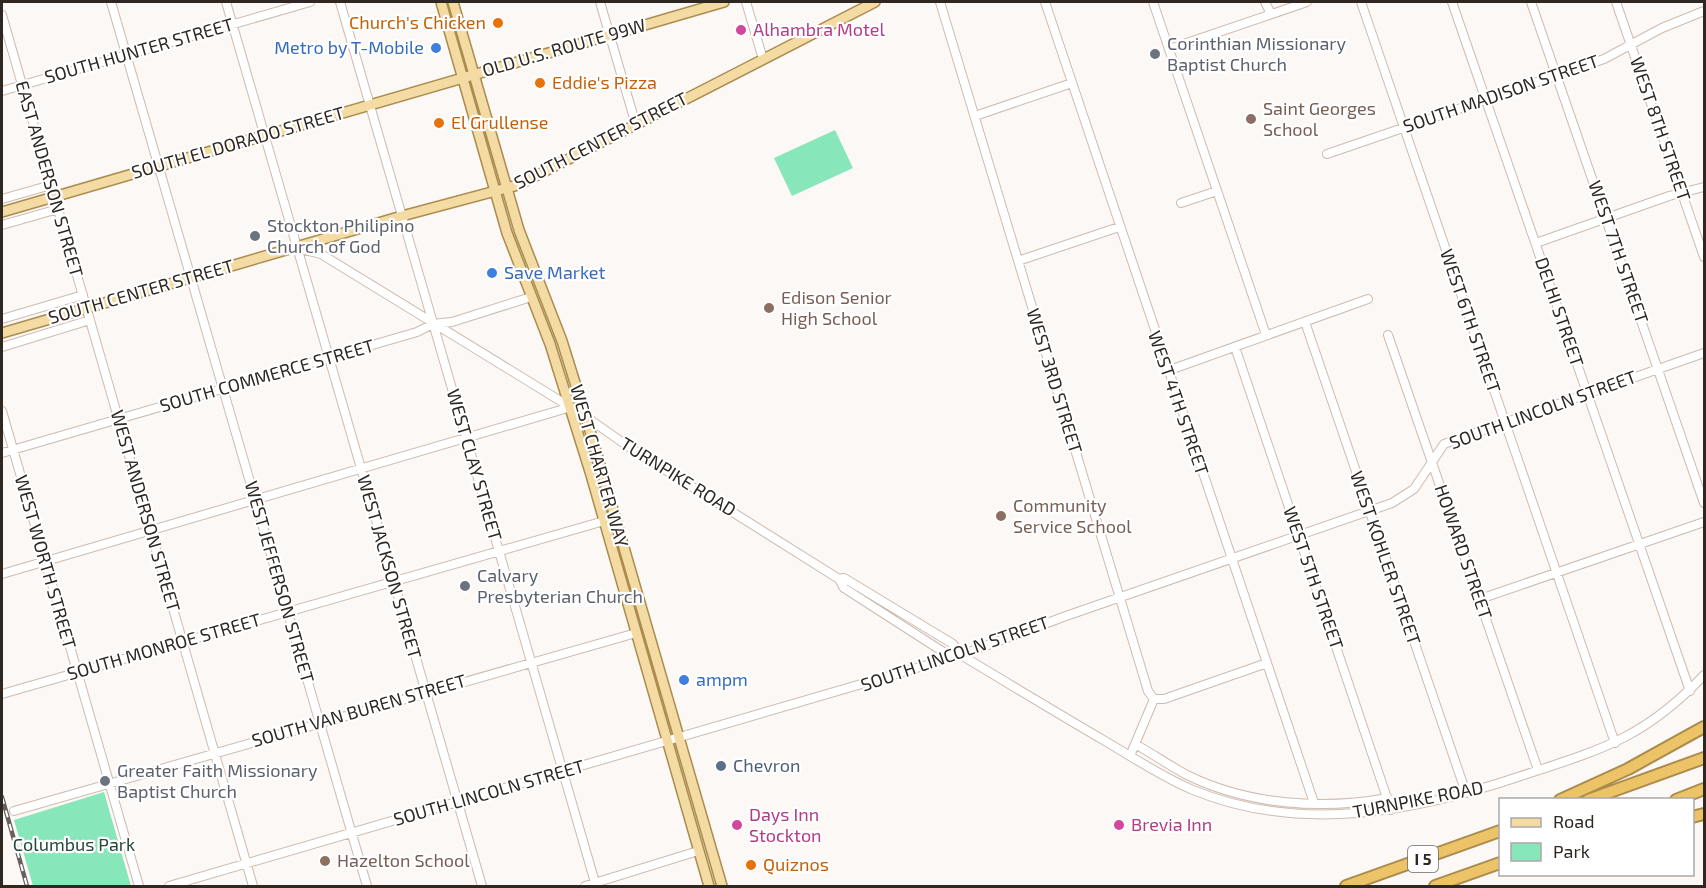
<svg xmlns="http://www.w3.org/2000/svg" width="1706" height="888" font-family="'Exo 2',sans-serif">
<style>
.green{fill:#87e6ba}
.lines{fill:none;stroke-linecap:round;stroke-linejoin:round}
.minor-casing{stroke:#cebbaf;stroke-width:10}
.major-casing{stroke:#aa8c4e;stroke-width:12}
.highway-casing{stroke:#aa8c4e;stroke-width:14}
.minor{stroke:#fff;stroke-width:8}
.major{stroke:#f4dba3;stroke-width:9}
.highway{stroke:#ecc366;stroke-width:10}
.rail-casing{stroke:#67615d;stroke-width:4.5}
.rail{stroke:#fff;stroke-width:2;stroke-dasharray:7;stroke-linecap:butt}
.food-dot{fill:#e8710a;stroke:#fff;stroke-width:2}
.hotel-dot{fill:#d1479c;stroke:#fff;stroke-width:2}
.shop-dot{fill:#3f7fe0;stroke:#fff;stroke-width:2}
.worship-dot{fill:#6b7280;stroke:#fff;stroke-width:2}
.education-dot{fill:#8d6e63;stroke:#fff;stroke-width:2}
.service-dot{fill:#5c6f8a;stroke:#fff;stroke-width:2}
.labels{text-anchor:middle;stroke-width:4.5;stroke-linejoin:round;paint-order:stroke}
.shield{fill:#fff;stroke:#6d6864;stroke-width:1.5}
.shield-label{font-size:16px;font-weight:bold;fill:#2e2722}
.food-label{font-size:18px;fill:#c56008;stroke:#fff;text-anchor:start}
.hotel-label{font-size:18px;fill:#b23c85;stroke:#fff;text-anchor:start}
.worship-label{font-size:18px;fill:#5b616d;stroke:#fff;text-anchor:start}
.shop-label{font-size:18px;fill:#366cbe;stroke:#fff;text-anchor:start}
.street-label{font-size:18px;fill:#2e2722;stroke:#fff}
.education-label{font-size:18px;fill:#785e54;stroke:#fff;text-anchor:start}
.service-label{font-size:18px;fill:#4e5e75;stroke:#fff;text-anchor:start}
.park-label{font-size:18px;fill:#1f4936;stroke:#fff}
</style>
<rect width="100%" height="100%" fill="#fcf8f5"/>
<path class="green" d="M835,130L853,168L792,196L774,158Z
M104,792L131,886H33L14,820Z"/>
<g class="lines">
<g class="minor-casing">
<path id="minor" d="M111,2L367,886
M226,2L482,886
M340,2L596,886
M600,2L636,125
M746,2L763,59
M940,2L1148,691L1154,699L1130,756
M1045,2L1314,803
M1153,2L1266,335
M1265,2L1271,14
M1361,2L1615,743
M1452,2L1690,691
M1531,2L1704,503
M1616,2L1704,257
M2,15L253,886
M1169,49L1307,2
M2,91L310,2
M975,116L1072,83
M1327,154L1604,59L1662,28L1704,11
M2,199L51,185
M1181,203L1217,191
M2,225L58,209
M1536,243L1669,196L1704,187
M297,248L321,254L585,416L629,447L839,579L844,578L953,644L961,655
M1018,261L1119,227
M2,319L83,295
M1305,322L1466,793
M1388,335L1538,770
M2,347L90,320
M1235,347L1391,810
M1167,371L1368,299
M2,411L139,886
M2,453L417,332L433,324L452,322L531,297
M2,574L571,407
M839,579L844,588L945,653L961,655C1009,684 1057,713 1105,741C1134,758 1162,777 1193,790C1300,834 1414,812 1521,776C1600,750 1645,738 1704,675
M1480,599L1704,522
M2,694L604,521
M1154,699H1164L1267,663
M1135,744C1153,754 1170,766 1187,775C1248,805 1322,810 1388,798
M14,811L636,633
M169,886L961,655L1066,616L1392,503L1414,489L1444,444L1704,353
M585,886L698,851"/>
</g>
<g class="major-casing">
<path id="major" d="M441,2L507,233L550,344L591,475L709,886
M453,2L519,230L562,341L592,437L722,886
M2,212L724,2
M2,333L402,216L518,185L875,2"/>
</g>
<g class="highway-casing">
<path id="highway" d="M1560,800L1628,769L1704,727
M1588,800L1704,758
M1676,800L1704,789
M1692,817L1704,814
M1346,886L1500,831
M1435,886L1500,863"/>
</g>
<use href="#minor" class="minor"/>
<use href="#major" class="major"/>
<use href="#highway" class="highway"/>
<g class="rail-casing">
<path id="rail" d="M2,797L27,886"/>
</g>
<use href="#rail" class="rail"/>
</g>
<g class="food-dot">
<circle cx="498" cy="23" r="6"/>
<circle cx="540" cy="83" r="6"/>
<circle cx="439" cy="123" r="6"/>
<circle cx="751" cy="865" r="6"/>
</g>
<g class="hotel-dot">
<circle cx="741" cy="30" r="6"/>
<circle cx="737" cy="825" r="6"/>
<circle cx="1119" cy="825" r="6"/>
</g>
<g class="shop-dot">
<circle cx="436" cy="48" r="6"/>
<circle cx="492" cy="273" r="6"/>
<circle cx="684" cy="680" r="6"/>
</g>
<g class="worship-dot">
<circle cx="1155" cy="54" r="6"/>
<circle cx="255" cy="236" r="6"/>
<circle cx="465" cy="586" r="6"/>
<circle cx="105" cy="781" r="6"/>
</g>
<g class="education-dot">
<circle cx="1251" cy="119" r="6"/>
<circle cx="769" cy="308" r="6"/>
<circle cx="1001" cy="516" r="6"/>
<circle cx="325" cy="861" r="6"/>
</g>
<circle class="service-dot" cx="721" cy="766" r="6"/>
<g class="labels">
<rect class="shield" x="1408" y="846" width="30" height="26" rx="4.5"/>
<g class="shield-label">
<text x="1423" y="865">I 5</text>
</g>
<g class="food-label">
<text x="486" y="29" text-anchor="end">Church's Chicken</text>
<text x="552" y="89">Eddie's Pizza</text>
<text x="451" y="129">El Grullense</text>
<text x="763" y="871">Quiznos</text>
</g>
<g class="hotel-label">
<text x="753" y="36">Alhambra Motel</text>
<text x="749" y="821">Days Inn<tspan x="749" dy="21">Stockton</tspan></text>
<text x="1131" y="831">Brevia Inn</text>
</g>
<g class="worship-label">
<text x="1167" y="50">Corinthian Missionary<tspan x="1167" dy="21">Baptist Church</tspan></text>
<text x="267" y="232">Stockton Philipino<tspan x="267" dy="21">Church of God</tspan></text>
<text x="477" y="582">Calvary<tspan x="477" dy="21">Presbyterian Church</tspan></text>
<text x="117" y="777">Greater Faith Missionary<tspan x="117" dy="21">Baptist Church</tspan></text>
</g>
<g class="shop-label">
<text x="424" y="54" text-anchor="end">Metro by T-Mobile</text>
<text x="504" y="279">Save Market</text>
<text x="696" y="686">ampm</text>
</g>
<g class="street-label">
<text transform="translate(564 48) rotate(-16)" y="6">OLD U.S. ROUTE 99W</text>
<text transform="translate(139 51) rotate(-16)" y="6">SOUTH HUNTER STREET</text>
<text transform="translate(1501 94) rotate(-19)" y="6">SOUTH MADISON STREET</text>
<text transform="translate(1660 129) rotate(71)" y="6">WEST 8TH STREET</text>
<text transform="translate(601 141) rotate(-27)" y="6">SOUTH CENTER STREET</text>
<text transform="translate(238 143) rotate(-16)" y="6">SOUTH EL DORADO STREET</text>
<text transform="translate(49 179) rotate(74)" y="6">EAST ANDERSON STREET</text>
<text transform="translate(1618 252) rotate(71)" y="6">WEST 7TH STREET</text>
<text transform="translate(141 292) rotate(-16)" y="6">SOUTH CENTER STREET</text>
<text transform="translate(1559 312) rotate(71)" y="6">DELHI STREET</text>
<text transform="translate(1470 321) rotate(71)" y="6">WEST 6TH STREET</text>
<text transform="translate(267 376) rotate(-16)" y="6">SOUTH COMMERCE STREET</text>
<text transform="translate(1054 381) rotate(73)" y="6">WEST 3RD STREET</text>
<text transform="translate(1178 403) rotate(71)" y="6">WEST 4TH STREET</text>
<text transform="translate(1543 410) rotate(-20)" y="6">SOUTH LINCOLN STREET</text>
<text transform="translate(474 465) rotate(74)" y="6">WEST CLAY STREET</text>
<text transform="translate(599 466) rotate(74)" y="6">WEST CHARTER WAY</text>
<text transform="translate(678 477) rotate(32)" y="6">TURNPIKE ROAD</text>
<text transform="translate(145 511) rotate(74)" y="6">WEST ANDERSON STREET</text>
<text transform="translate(1463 552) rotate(71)" y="6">HOWARD STREET</text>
<text transform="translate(1385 558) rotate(71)" y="6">WEST KOHLER STREET</text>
<text transform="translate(45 562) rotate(74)" y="6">WEST WORTH STREET</text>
<text transform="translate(389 567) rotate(74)" y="6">WEST JACKSON STREET</text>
<text transform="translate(1313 578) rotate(71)" y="6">WEST 5TH STREET</text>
<text transform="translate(279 582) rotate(74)" y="6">WEST JEFFERSON STREET</text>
<text transform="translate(164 647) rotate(-16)" y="6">SOUTH MONROE STREET</text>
<text transform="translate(955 654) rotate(-19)" y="6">SOUTH LINCOLN STREET</text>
<text transform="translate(359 711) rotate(-16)" y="6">SOUTH VAN BUREN STREET</text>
<text transform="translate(489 793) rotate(-16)" y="6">SOUTH LINCOLN STREET</text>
<text transform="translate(1418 800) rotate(-11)" y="6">TURNPIKE ROAD</text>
</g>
<g class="education-label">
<text x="1263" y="115">Saint Georges<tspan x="1263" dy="21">School</tspan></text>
<text x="781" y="304">Edison Senior<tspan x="781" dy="21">High School</tspan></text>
<text x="1013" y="512">Community<tspan x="1013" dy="21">Service School</tspan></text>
<text x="337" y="867">Hazelton School</text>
</g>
<g class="service-label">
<text x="733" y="772">Chevron</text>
</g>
<g class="park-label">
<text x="74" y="851">Columbus Park</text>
</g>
</g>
<rect width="1706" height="888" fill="none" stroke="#2e2722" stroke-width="6"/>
<rect x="1499" y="798" width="195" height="78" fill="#ffffff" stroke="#aba9a7" stroke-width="1.5"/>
<rect x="1511" y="818" width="30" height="9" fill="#f4dba3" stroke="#aba9a7" stroke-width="1.5"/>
<text x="1553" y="828" font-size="18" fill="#2e2722">Road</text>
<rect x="1511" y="843" width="30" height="18" fill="#87e6ba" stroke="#aba9a7" stroke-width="1.5"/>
<text x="1553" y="858" font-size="18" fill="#2e2722">Park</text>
</svg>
